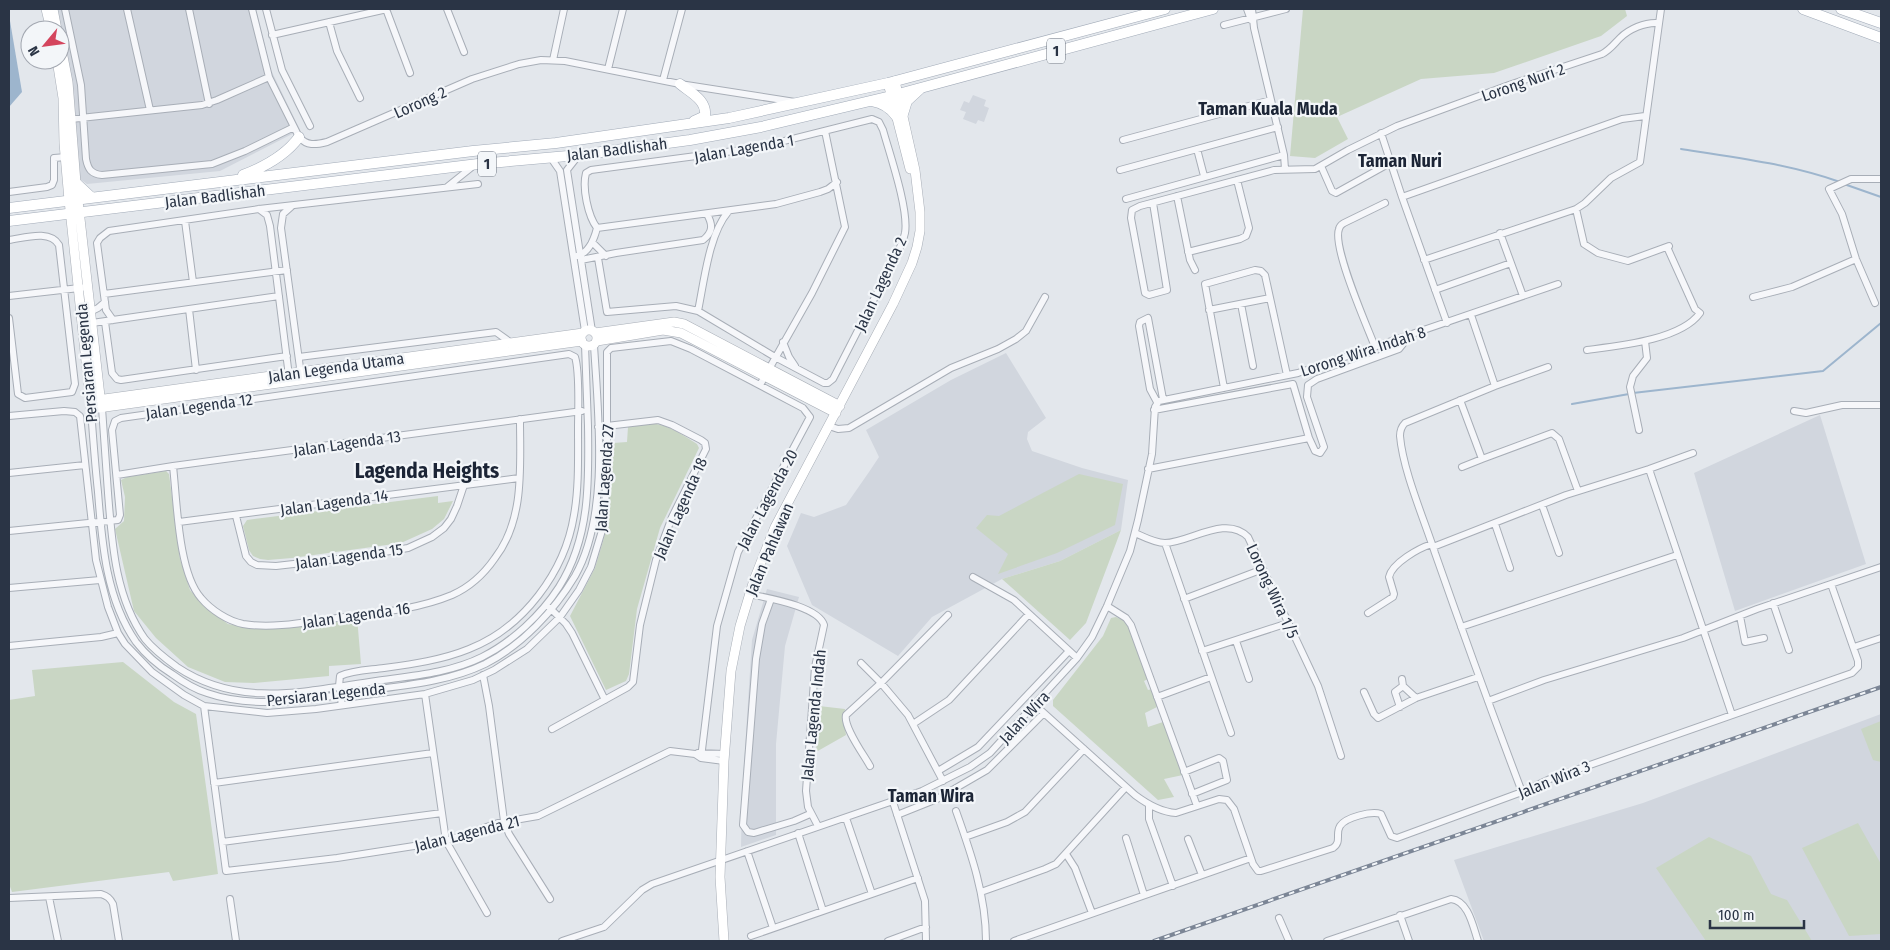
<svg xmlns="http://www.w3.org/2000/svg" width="1890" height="950" font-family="'Fira Sans Condensed',sans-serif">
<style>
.built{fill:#d1d6de}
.green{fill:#c9d6c4}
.water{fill:#9db5cd}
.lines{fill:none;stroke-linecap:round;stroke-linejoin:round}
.stream{stroke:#9db5cd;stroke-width:2}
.street-casing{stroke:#a8aeb7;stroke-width:8}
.secondary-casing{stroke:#a8aeb7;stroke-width:10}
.primary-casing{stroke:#a2abb8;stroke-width:11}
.street{stroke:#f6f7fa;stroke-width:6}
.secondary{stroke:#fff;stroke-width:9}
.primary{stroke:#fff;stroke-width:10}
.rail-casing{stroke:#7c8696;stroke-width:4}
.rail{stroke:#f3f6f9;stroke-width:2;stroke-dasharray:5.5;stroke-linecap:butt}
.labels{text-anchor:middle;stroke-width:4.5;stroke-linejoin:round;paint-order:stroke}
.shield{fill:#f3f6f9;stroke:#666e7b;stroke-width:1}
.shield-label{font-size:15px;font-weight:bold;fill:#2a3445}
.street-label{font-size:16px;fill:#2a3445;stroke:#f3f6f9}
.neighbourhood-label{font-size:18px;font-weight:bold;fill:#1c2536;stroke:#f3f6f9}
.district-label{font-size:21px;font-weight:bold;fill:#1c2536;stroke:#f3f6f9}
</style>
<rect width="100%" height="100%" fill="#e3e7ec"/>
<path class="built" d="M55,9H256L271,70L300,130L220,171L87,184L80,179L69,67Z
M973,95L986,100L984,106L989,108L984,122L978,120L976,124L963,119L966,112L960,110L964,101L969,103Z
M1006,353L1046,418L1028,432L1027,439L1032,451L1082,468L1128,480L1121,530L1060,561L1002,579L932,617L898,656L812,605L787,546L801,513L814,517L846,505L869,472L879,457L866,430L951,380Z
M1820,415L1866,564L1735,611L1694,473Z
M767,589L799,597L785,646L776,744V835L741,847L742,796L752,640Z
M1881,714V941H1484L1454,860L1643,803Z"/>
<path class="green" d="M1303,9H1625L1627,16L1601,36L1494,73L1421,79L1337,117L1348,139L1315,158L1290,156Z
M646,423C666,423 681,434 697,444L699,448L660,528L637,609L629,674L626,681L606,690L570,616L595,568L607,528L613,443L627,442L628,427Z
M166,471L169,474L180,559L190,590L203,605L228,624L253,629L357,617L361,664L329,666V676L254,683L225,682L188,667L156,638L134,611L115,529L124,521L125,497L121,480L127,477Z
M1079,474L1123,484L1115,525L1057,553L998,574L1008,554L976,528L987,515L999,516Z
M438,496V503L453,501L444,519L432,529L401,543L292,558L268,560L260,559L253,556L249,550L243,526L247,520Z
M1121,530L1086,623L1070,640L1002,579L1060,561Z
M1116,617L1127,622L1148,679L1144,681L1148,690L1152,689L1157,707L1145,713L1148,727L1163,722L1183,775L1164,779L1174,797L1158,800L1053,706V700L1103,636L1111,618Z
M123,662L174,702L196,714L218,874L173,881L169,872L12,892L9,884V700L35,696L32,670Z
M819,706L845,709L844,720L846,735L816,752Z
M1881,721V762L1873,760L1861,729Z
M1858,823L1881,864V934L1849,936L1802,848Z
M1709,837L1751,856L1771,894L1787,900L1812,941H1706L1656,868Z"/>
<path class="water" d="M9,15L22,92L9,107Z"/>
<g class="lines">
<path class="stream" d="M1681,149C1734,157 1789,164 1840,182
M1844,184L1881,197
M1633,393L1823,371L1881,323
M1572,404L1629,394"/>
<g class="street-casing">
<path id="street" d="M65,9L81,85L86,159C88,169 91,174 102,175L212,164L245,151L294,127
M127,9L150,110
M189,9L209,104
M252,9L269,77L299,137C307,146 315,145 327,142L472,79L519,64L541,60L565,61L680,84L795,102
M266,9L282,70L310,126
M386,9L410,73
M447,9L464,52
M1247,9L1251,20
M1252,9L1254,28L1284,155L1285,169
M329,22L337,51L360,98
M1224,25L1286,9
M272,35L387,9
M553,60L564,9
M608,69L623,9
M663,80L682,9
M71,119L202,105L217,100L269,77
M1381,133L1402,197L1447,323
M1123,140L1271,100
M1197,149L1204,176
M578,156L567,170L592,331
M551,158L560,171L585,331
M1321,166L1332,191L1336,193L1390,163
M1120,170L1278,127
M447,187L472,167
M9,192L47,187L52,185L54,180V158L66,157
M1177,196L1190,260L1195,270
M1402,197L1622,119L1645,116
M1126,199L1284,155
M1153,203L1167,290L1149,295L1145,293L1131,218L1132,210L1140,206L1274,170L1315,169L1348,150L1397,126L1509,85L1602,54C1610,50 1614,44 1620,38C1629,29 1645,22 1658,23
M292,206L283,214L281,228L301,375
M259,209L267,215L270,226L289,376
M1576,209L1584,244L1598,253L1628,261L1669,246
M185,221L193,282
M597,228C588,216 582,188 586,173L591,170L756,148L872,119L879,122L883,130C890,155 909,210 905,233C903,242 899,250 895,258L833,379L828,383H824L775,357L698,311L676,306L607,312L598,258
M597,228L776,204L820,192L828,189L837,182
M1500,233L1523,296
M9,240C24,238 50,229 59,245L75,384L72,392L25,398L18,394L9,318
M592,242L606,256
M1188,252L1240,239L1246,236L1249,228L1237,180
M577,256C589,253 594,240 597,228
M581,260L616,253L703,240C713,232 713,225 707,214
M1424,260L1576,209L1585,203L1611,178L1640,162L1661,9
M1435,290L1511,263
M104,294L287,270
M9,296L88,287
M1753,297L1792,287L1856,259
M1875,303L1856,259L1842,214L1829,189L1851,179H1881
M1241,304L1253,366
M189,309L196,370
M1209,310L1270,298
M698,311C704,282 709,234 728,212
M90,312L98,308L105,302
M1471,315L1495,386
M113,320L106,310L97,243L100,238L109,231L259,209L478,184
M105,322L112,373L117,379L121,380L287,356
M92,323L279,296
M783,342L789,357L795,366
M1375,347C1367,326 1332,247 1339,229C1340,225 1341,225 1344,223L1385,203
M1587,350C1618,346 1681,340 1700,313L1695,309L1667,247
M299,357L496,332L510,342
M760,385L812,293L845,227L825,131
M1224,388L1205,284L1255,270L1261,271L1265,275L1287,375
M1460,400L1482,459L1552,433L1559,439L1578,491
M1157,402L1150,389L1139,326L1140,322L1148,318L1163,399
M102,408C104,436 106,465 108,493C112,543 115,597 145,639C154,650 166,659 177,667C240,709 306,691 376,681C411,676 450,673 482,657C512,642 541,615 559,587C590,538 589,482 588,426C587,399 586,372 585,345
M91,409C93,437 95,464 98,492C102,543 106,599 136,642C146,655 159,666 172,674C183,682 194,689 207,693C259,711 318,698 371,690C409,685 450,681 485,664C522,645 554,611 575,576C610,514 598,414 594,345
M1154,410L1293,384L1309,438L1315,451L1320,453L1324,447L1307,397L1308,385L1317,379L1399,349L1403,344L1401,338
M1794,411L1806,413L1842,405H1881
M9,416L64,411L75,412L80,416L96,560L108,607L118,633L125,644L152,672L184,695L204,706L267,713L316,709L425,694L473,680L494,670L527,649L560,617L579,590L591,567L604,524L607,471V352L611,348L671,341L691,349L803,408L810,417L738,552L717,626L701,758
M829,426L838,429L849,428L951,368L998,349L1016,339L1026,331L1045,297
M1639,430L1630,387L1633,376L1647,358L1645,341
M173,466C177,501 178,572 201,598C211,610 228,621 243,624C273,629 307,622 337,618C375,613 416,610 452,595C470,587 484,574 495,558C525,519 520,466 520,419
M1462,467L1482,459
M1148,469L1309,438
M1649,469L1732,715
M9,473L85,465
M117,475L173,466L582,411
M1542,505L1559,553
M236,516L246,556L251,562L257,565L276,566L355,557L408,548L432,537L444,528L451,519L457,506L464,485
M179,522L519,478
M1495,524L1510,568
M9,531L118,520L120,515L112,430L115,421L121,418L569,354L575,357C580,372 578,411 578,428C578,457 579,487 574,515C565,572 523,628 469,649C442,660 413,664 384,668C370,670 353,670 340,676L339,686L342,705
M1135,533C1144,537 1155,543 1165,543C1189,543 1226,514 1248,537L1318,686L1341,756
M1165,543L1231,733
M1433,547L1566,495L1649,469L1693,453
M973,577L1014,600L1077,658
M9,588L100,580
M749,594C767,598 818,606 824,625L815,667L806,791L808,807L818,826
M771,599L762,624L756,659L743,825L748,832L754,833L794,821L810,814
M1184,599L1263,569
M1773,603L1789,650
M1107,606L1126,618L1131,625L1197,806
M549,607L566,624L572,633L605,700
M1368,613L1393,597L1394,594L1389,577C1392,563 1419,548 1432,544
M1740,616L1745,642L1764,638
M1461,627L1677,555
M1236,641L1249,679
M9,646L101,637L118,633
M1854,647L1881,638
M1202,651L1288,623
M861,663L881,683L908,715L943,781
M483,675L489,706L504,821L509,834L550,899
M1402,679L1403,686L1416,698
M1364,692L1374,714L1378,718L1416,698L1478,677
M425,694L446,841L487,913
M1157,697L1211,677
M1488,701L1544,680L1683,638L1757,609L1881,567
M1035,705L1135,795C1147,804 1161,812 1176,813L1219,799L1227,800L1234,809L1253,864L1258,871H1261L1333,848C1342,842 1335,834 1340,826C1346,817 1371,811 1381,814L1391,836L1397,838L1522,792L1550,779L1852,673L1858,667V661L1831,584
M204,706L226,871L337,858L446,841L498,823L538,816L670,751L695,754L701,758L724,761
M1400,707L1395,692L1403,686
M913,724L949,700L1029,614
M552,729L628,687L633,682L640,625L656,560L672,517L706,449L705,443L701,440L672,425L658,420L598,427
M698,753L724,754
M870,766C864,755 843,727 846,715L881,683L948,615
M938,771L978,747L1069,651
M1184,772L1219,758L1223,761L1227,780L1192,794
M214,783L433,753
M1522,792C1492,713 1463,633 1435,553C1424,519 1403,471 1400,436C1400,431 1401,427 1405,423L1495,386L1548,367
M893,802L925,901L926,941
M1149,805V819L1173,886
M956,811C971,853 986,896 986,941
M897,815L937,799L987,770L1044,713
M846,818L872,894
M798,833L823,911
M965,837L1007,822L1025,812L1084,749
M1126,838L1144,895
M1188,839L1202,875
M222,842L442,813
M747,851L773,928
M1066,854L1075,868L1092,913
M981,892L1045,869L1056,864L1126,787
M49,897L58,941
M9,898L101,894C107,896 110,898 113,904L119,941
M230,899L236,941
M1400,915L1409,941
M1279,918L1289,941
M751,936L918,878
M562,941L604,927L642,890L652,884L922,791L970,767L990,753L1077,658L1092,637L1107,606L1130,551L1138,520L1152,454L1155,407L1159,401L1298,373L1558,284
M888,941L926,927
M1014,941L1251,858
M1327,941L1451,899C1469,901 1473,927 1478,941"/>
</g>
<g class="secondary-casing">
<path id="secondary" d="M46,9L51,30
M53,9L57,30
M60,41L68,82L76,183L101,405
M57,60L63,98L64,143L69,200L91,409L582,341
M888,83L910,169
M581 338a8 8 0 1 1 16 0a8 8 0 1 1-16 0Z
M595,333L674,322L684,324L840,406
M597,341L663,330L681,333L836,413
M90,401L583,333
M724,941L720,877L724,761L731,671L740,626L754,580L775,527L893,304L912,263L917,247L920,231V212L915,170L895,81"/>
</g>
<g class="primary-casing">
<path id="primary" d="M1803,9L1881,38
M1841,9L1881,23
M680,84C691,93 707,100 705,116L694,121
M872,101C883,103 890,107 896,116
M903,114L907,101L920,89
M243,175C264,167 286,155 299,137
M76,183L91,197
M9,208L473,151L556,143L729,118L888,83L1165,9
M9,221L478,164L579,155L690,140L761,127L891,96L1213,9"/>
</g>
<use href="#street" class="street"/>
<use href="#secondary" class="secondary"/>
<use href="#primary" class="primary"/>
<g class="rail-casing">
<path id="rail" d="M1154,941L1881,687"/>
</g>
<use href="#rail" class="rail"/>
</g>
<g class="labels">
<g class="shield">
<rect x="1047" y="38.5" width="18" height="25" rx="4"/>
<rect x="478" y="151.5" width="18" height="25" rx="4"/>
</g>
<g class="shield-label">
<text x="1056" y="56">1</text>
<text x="487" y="169">1</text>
</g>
<g class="street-label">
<text transform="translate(1523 82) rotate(-19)" y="6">Lorong Nuri 2</text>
<text transform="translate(420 102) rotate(-24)" y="6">Lorong 2</text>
<text transform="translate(744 148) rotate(-10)" y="6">Jalan Lagenda 1</text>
<text transform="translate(617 149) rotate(-7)" y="6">Jalan Badlishah</text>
<text transform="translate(215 196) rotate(-7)" y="6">Jalan Badlishah</text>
<text transform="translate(880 284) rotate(-65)" y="6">Jalan Lagenda 2</text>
<text transform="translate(1363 351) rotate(-18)" y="6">Lorong Wira Indah 8</text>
<text transform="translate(86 363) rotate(-95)" y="6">Persiaran Legenda</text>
<text transform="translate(336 367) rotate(-8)" y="6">Jalan Legenda Utama</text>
<text transform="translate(199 406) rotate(-8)" y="6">Jalan Legenda 12</text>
<text transform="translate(347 443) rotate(-8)" y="6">Jalan Lagenda 13</text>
<text transform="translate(604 478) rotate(-86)" y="6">Jalan Lagenda 27</text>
<text transform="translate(767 499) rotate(-62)" y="6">Jalan Lagenda 20</text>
<text transform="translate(334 502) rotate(-8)" y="6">Jalan Lagenda 14</text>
<text transform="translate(680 508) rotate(-66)" y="6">Jalan Lagenda 18</text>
<text transform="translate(769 549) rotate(-67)" y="6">Jalan Pahlawan</text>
<text transform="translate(349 556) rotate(-8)" y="6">Jalan Lagenda 15</text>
<text transform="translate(1273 591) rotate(65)" y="6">Lorong Wira 1/5</text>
<text transform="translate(356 615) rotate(-8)" y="6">Jalan Lagenda 16</text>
<text transform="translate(326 694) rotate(-6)" y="6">Persiaran Legenda</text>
<text transform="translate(813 715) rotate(-84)" y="6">Jalan Lagenda Indah</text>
<text transform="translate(1024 717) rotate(-47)" y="6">Jalan Wira</text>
<text transform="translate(1554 779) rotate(-22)" y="6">Jalan Wira 3</text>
<text transform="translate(467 833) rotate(-14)" y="6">Jalan Lagenda 21</text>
</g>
<g class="neighbourhood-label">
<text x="1268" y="115">Taman Kuala Muda</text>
<text x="1400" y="167">Taman Nuri</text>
<text x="931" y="802">Taman Wira</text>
</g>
<g class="district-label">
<text x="427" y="478">Lagenda Heights</text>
</g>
</g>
<rect width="1890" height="950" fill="none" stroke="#2a3445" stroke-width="20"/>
<g transform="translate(45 45) rotate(241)"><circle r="24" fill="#f3f6f9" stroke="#a3a8b1"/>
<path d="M0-4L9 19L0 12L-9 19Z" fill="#d4455d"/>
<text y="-8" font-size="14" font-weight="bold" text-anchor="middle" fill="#2a3445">N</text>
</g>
<path d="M1710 920v8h94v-8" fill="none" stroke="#2a3445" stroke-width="2.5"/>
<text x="1718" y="920" font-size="15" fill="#2a3445" stroke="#f3f6f9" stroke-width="4" paint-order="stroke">100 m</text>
</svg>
